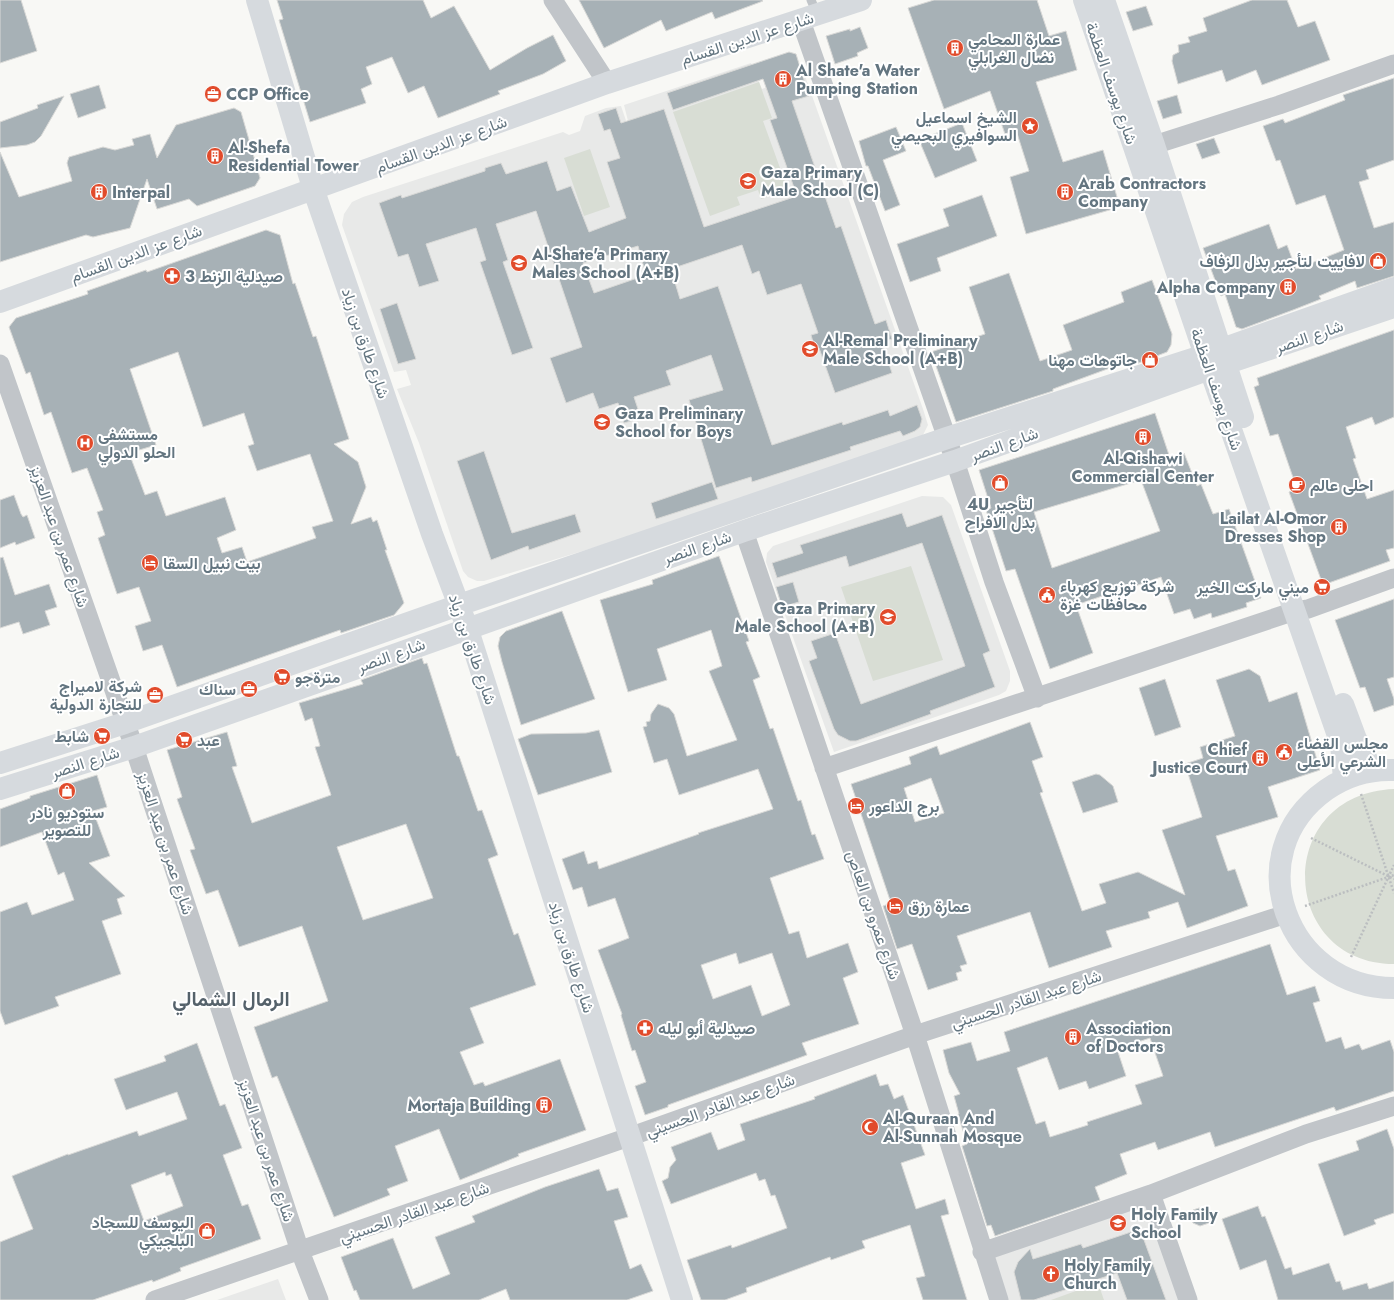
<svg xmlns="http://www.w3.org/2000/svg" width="1394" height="1300" font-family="Jost,Vazirmatn,sans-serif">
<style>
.built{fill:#e8e9e8}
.green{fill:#d8ddd4}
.building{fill:#a7b1b6;stroke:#d9d9d7;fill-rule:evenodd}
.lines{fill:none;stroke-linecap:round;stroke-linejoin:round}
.path{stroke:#bbbec0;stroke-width:2.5;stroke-dasharray:2 2;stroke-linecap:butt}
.lane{stroke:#c1c5c9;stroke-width:9}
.street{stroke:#c1c5c9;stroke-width:19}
.secondary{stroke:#d6dade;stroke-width:22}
.labels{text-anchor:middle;stroke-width:4;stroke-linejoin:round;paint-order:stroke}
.street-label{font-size:16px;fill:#637580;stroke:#fff}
.poi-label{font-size:16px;font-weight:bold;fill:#637580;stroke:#fff;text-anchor:start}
.district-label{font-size:20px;font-weight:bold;fill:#55626b;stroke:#fff}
</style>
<rect width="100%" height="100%" fill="#f8f8f5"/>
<path class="built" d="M751,63L762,89L804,73L923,409L928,425L922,437L750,500L484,581H477L468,577L463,571L419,443L397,389L411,385L406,370L394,372L342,225L344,214L352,202L363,197L563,132L569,135L580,131L585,116L606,108L621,106L633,141L624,105Z
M922,496L943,497L951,505L1010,671V681L1006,691L999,695L834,752L766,562L767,553L773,546Z
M1154,1196L1190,1300H1008L993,1251Z
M278,1279L286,1300H217Z"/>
<path class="green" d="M759,82L772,118L763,121L788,190L761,199L758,190L737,197L740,205L710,216L673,112Z
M590,149L610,207L584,216L564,158Z
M911,566L943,660L873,681L841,587Z
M1394,789V964C1278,963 1273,794 1394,789Z
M1098,1283L1104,1300H1051Z"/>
<path class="building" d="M0,0H21L37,51L0,63Z
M277,0H423L431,18L454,6L490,70L527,48L553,35L566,61L543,74L498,91L500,94L438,118L424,86L408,93L392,57L366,67L372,84L361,89L366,103L310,122L279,20L283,19Z
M579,0H762L763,1L715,19L712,12L666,31L661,20L604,48Z
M934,0H1037L1049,36L1066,31L1077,70L1036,82L1063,162L1103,150L1120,207L1026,234L1010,177L1029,171L1016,130L1005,134L990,91L944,109L908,8Z
M1252,0H1287L1298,27L1315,21L1330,60L1262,85L1256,70L1226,82L1222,70L1178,84L1172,61L1173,55L1179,52L1178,45L1190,42L1188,37L1207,31L1203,18Z
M1146,6L1153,25L1133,31L1126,12Z
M860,27L868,48L857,53L858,56L835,64L826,36L850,29V31Z
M789,52L796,54L809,96L792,101L836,228L841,226L875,324L886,320L892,339L882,342L892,373L835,393L819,348L815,349L811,335L818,333L801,284L767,295L759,271L752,274L742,245L671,269L680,299L718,286L772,445L842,422L843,425L888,410L890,416L917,405L922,419L920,427L915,431L903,436L900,431L850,447L851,450L752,482L751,477L716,488L689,400L723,390L711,355L666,371L671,385L634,397L641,418L624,423L618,403L599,409L593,393L566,403L550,358L582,347L536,211L496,224L508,260L503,262L533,348L512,355L480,262L486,260L476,228L426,244L439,281L419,287L408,254L398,257L379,203L401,195L402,198L485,171V168L501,163L506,174L547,161L557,191L571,186L589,232L626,218L607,162L620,158L610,129L604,131L598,114L616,108L621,123L664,109L704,227L797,196L770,120L777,118L763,79L673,110L667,93ZM638,246L646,275L594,293L583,263Z
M1394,78V160L1366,170L1369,179L1359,182L1374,228L1394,222V276L1357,288L1355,281L1319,296L1321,299L1293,310L1242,329L1236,327L1225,294L1221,296L1203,248L1269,224L1278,249L1287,245L1296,269L1344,250L1325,195L1296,205L1280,160L1276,161L1263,126L1283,119L1285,123L1345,100L1343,95Z
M99,85L106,108L78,118L70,94Z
M1177,95L1182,113L1163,119L1157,101Z
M64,96L41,136L35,142L27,145L0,148V122L38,108L37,105Z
M234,108L241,112L260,178L255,186L197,206L189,199L157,209L147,179L130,228L93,237L86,235L0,262V152L19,197L72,181L67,163L69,157L103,147L115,150L134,145L132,139L150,134L157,158L176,125Z
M962,123L977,161L935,178L919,140Z
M896,127L906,151L883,160L900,205L885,211L868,166H866L859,141Z
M1214,138L1220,153L1202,159L1196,144Z
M982,195L997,236L937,258L941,271L910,282L897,244L949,226L943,209Z
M266,230L280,235L293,284L295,283L313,337L316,336L349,439L334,444L358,462L366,487L351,524L371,517L373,522L377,520L387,550H385L404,603L394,615L341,633L340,630L177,687L162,645L143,651L135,626L151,621L139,587L117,594L98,538L105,535L97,512L103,510L87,468L72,473L51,412L44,415L30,372L26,374L9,327L16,318L88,294L87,291L146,270L147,272ZM178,352L203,427L244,413L254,444L248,446L257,471L310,454L333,521L312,527L316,538L247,562L242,547L222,553L217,538L236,530L225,497L166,516L157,491L145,495L129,453L156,445L130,369Z
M1009,273L1040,361L1072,350L1063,325L1124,302L1121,292L1152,280L1172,334L1171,345L1167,352L1141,362L1131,366L1129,361L1053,389V391L956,422L931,352L985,334L969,287Z
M397,303L416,359L398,364L380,309Z
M1394,330V417L1375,425L1372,417L1346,427L1356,458L1353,459L1367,499L1394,490V548L1386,550L1390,561L1323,585L1289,492L1297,489L1278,434L1270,436L1254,387L1259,385L1257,378Z
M1155,413L1170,458L1184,453L1197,486L1201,484L1213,514L1229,509L1261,598L1246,603L1247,607L1212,618L1211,613L1194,619L1190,609L1174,614L1161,577L1109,595L1108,594L1076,605L1093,653L1050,669L1015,569L1006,571L986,510L991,508L979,470ZM1141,480L1160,531L1052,568L1034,512Z
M484,451L512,533L575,514L581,532L529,550L528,546L491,560L457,461Z
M712,482L718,499L656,519L651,503Z
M14,495L21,514L23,517L27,515L35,538L16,545L15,542L0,548V500Z
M902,513L907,527L942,515L990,651L983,654L995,687L930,711L931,714L856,741H850L838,735L834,729L809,661L817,658L811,641L835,633L861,704L965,666L922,543L849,567L846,556L777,578L772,563L803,553L800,545Z
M719,556L749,641L746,642L760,677L753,680L770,729L773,728L798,801L801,800L812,835L815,834L824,859L770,878L789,934L799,931L807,958L848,943L858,972L843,978L859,1024L802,1043L807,1055L668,1105V1107L645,1115L635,1086L646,1082L635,1050L632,1051L621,1015L622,1014L598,950L629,938L615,898L588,907L582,887L573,890L562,859L584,851L588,864L597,861L599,869L699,834L698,833L773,809L758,769L679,795L667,759L654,763L643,727L647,726L646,722L650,721L651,714L658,704L669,708L674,714L687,756L737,740L709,671L722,666L711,630L657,649L667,680L628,692L600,600L653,584L652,580ZM736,953L739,964L772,953L790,1005L762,1016L751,985L713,999L701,965Z
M3,557L15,595L49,584L57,607L45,611L50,625L23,634L19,622L0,628V558Z
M793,582L799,602L782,607L776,587Z
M1394,599V677L1387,679L1394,699V705L1374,712L1365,687L1360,688L1335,620Z
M562,611L595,699L521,725L502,662L498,646L500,637L506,631Z
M422,658L424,664L427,663L457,756H459L478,811L482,810L498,855L488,859L514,935L518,933L536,985L470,1008L484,1043L460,1052L474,1085L483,1082L485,1086L560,1059L586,1130L518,1154L519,1156L460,1180L439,1129L395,1146L408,1181L387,1189L390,1195L334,1217L277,1076L272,1078L254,1027L328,1001L302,926L239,947L218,890L206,894L190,850L195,849L177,799L182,797L167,750L227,732L237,766L232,767L252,823L331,795L315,747L320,746L312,718L305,721L299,703L363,684L361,680ZM406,824L433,898L363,920L337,847Z
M1249,669L1260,676L1269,702L1297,692L1320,770L1268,787L1278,817L1216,836L1228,871L1235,869L1248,906L1187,928L1178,902L1148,912L1150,918L1106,931L1112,947L1049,968L1030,912L957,936L967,964L960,966L962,971L956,973L958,980L928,990L912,944L897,949L883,906L891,903L851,784L911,764L909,757L937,746L940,755L1030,722L1043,757L1032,761L1043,792L1040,793L1082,911L1106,903L1099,884L1138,872L1185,895L1162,830L1202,817L1185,764L1203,758L1200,747L1235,736L1216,680ZM931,778L944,813L915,822L904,788Z
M1165,679L1181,727L1155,736L1139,688Z
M599,730L612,772L538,795L518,739L531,734L586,733Z
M1096,774L1100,775L1113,786L1118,802L1083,813L1072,782Z
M97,775L107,807L93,811L110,856L89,863L125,896L117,899L122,914L102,921L121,974L55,997L59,1006L5,1025L0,1011V912L27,902L32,915L74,900L64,872L58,875L42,832L0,847V809L30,798V796Z
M1270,944L1287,995L1315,986L1320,1001L1313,1003L1326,1042L1341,1037L1345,1049L1359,1044L1362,1050L1390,1040L1394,1052V1091L1336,1111L1334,1107L1215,1147L1210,1132L1158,1150L1155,1142L1120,1154L1127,1174L1095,1187L1100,1200L995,1236L991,1225L987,1226L962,1146L967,1144L958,1114H959L954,1096L960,1094L949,1073L943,1050L971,1042L977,1061L1010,1051L1004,1032ZM1150,1038L1163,1076L1135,1085L1142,1104L1087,1122L1088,1125L1050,1137L1045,1121L1036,1124L1017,1068L1047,1057L1059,1090L1086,1081L1089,1089L1126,1076L1117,1049Z
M197,1043L220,1106L225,1104L242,1148L223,1155L242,1206L248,1204L261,1239L180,1268L181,1271L153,1282L152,1280L93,1300H0V1242L33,1229L12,1176L68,1154V1155L137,1131L139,1136L187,1119L177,1092L126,1110L114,1079L166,1061L164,1056ZM165,1172L166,1176L171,1174L183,1206L144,1221L131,1185Z
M876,1074L880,1086L888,1084L894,1099L903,1095L925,1155L901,1163L916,1209L945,1199L949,1214L941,1216L967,1300H923L916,1278L925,1276L910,1225L862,1241L865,1248L831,1260L830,1257L746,1288L747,1292L725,1300H701L687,1260L731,1245L732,1248L787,1228L775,1195L771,1196L765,1179L759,1181L756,1173L671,1204L662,1181L668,1178L670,1167L676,1160L671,1147L711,1132L718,1150L745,1140L740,1124L815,1099L814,1097Z
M1387,1129L1394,1149V1213L1374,1220L1376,1224L1344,1236L1318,1164L1359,1150L1356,1141Z
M599,1169L607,1191L618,1188L628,1217L614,1221L630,1269L641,1264L653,1291L627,1300H510L506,1289L479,1300H360L356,1290L354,1291L341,1257L393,1238L413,1289L450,1274L435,1237L475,1222L472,1216L545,1187Z
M1258,1206L1262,1217L1265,1216L1285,1269L1291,1267L1293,1275L1329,1263L1336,1282L1340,1281L1343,1290L1367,1283L1369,1289L1394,1281V1300H1278L1266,1260L1240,1270L1222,1219Z
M1199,1208L1206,1210L1212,1222L1200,1226L1193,1223L1191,1216L1193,1210Z
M1140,1229L1166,1300H1127L1117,1273L1034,1300H1021L1014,1272L1018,1262L1030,1249L1033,1259L1081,1244L1083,1248Z"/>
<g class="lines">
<path class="path" d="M1361,794L1394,893
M1311,838L1394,879
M1305,906L1394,875
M1351,957L1394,865"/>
<path class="lane" d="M811,0L817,14"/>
<path class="street" d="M553,0L607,83
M801,21L955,461L994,582L1037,698
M1154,145L1279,105L1394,64
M0,364L134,747L300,1251L319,1300
M744,531L915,1035L999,1300
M824,768L1295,611L1308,609L1394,578
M1151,1194L1188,1300
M982,1252L1151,1194L1306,1134L1394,1106
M155,1300L629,1137L915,1035L1286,914"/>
<path class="secondary" d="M257,0L314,191L432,534L467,627L682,1300
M1084,0L1205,355L1341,744L1344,779
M1104,0L1154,145L1243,417
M0,302L607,83L861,0
M1343,704L1356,739L1373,771
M0,763L125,723L459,605L947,438L1205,355L1394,288
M1394,770C1369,769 1346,776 1326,790C1236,854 1287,988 1394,988
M0,789L134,747L744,531L955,461L1210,369L1394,307"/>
</g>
<defs>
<g id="building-disc" transform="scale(0.9)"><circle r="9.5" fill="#e14b2b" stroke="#fff"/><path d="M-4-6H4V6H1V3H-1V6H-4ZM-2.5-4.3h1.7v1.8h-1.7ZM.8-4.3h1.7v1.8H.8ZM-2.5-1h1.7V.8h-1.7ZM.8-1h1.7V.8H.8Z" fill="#fff"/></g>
<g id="office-disc" transform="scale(0.9)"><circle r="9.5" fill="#e14b2b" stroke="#fff"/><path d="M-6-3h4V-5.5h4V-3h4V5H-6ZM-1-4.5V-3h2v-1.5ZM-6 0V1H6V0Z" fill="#fff"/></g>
<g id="sight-disc" transform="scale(0.9)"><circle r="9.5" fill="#e14b2b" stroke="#fff"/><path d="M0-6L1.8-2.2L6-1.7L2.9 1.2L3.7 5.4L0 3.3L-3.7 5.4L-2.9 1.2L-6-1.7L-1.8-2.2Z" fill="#fff"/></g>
<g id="school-disc" transform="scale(0.9)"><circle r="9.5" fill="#e14b2b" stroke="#fff"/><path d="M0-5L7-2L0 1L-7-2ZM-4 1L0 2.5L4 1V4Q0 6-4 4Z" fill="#fff"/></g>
<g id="shop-disc" transform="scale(0.9)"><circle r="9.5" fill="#e14b2b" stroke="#fff"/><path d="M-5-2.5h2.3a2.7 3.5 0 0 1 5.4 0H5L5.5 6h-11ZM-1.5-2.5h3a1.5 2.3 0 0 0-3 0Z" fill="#fff"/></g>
<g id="pharmacy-disc" transform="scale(0.9)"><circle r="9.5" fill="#e14b2b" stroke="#fff"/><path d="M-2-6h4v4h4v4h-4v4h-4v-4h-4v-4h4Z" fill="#fff"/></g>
<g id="hospital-disc" transform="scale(0.9)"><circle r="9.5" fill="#e14b2b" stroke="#fff"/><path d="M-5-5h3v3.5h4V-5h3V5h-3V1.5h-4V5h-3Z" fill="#fff"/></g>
<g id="cafe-disc" transform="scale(0.9)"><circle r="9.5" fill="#e14b2b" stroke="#fff"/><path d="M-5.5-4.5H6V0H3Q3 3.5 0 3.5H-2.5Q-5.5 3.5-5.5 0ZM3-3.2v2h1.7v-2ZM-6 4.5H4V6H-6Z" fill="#fff"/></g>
<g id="hotel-disc" transform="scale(0.9)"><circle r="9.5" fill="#e14b2b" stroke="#fff"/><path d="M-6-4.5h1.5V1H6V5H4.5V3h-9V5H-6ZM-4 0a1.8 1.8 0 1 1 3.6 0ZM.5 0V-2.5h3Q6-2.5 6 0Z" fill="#fff"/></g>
<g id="supermarket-disc" transform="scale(0.9)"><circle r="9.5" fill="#e14b2b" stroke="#fff"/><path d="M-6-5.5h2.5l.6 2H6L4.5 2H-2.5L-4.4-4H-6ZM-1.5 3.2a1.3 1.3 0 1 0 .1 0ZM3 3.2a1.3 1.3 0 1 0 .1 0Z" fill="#fff"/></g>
<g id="civic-disc" transform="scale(0.9)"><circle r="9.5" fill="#e14b2b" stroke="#fff"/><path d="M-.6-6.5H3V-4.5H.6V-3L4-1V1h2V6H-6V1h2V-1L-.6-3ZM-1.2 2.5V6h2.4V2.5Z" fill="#fff"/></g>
<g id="mosque-disc" transform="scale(0.9)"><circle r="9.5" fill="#e14b2b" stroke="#fff"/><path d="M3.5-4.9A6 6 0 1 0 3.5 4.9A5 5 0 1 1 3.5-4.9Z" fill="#fff"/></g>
<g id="church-disc" transform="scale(0.9)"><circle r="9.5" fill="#e14b2b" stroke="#fff"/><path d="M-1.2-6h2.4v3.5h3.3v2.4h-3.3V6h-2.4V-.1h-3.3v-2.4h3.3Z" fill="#fff"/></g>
</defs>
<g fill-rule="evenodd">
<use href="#building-disc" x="955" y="48"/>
<use href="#building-disc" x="783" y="79"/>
<use href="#office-disc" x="213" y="94"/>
<use href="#sight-disc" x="1030" y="126"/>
<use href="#building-disc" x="215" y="156"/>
<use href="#school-disc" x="748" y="181"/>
<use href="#building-disc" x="99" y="192"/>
<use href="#building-disc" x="1065" y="192"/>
<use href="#shop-disc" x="1378" y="261"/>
<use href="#school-disc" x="519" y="263"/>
<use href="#pharmacy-disc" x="172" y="276"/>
<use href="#building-disc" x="1288" y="287"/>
<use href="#school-disc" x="810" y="349"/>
<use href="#shop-disc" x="1150" y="360"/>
<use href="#school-disc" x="602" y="422"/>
<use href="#building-disc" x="1143" y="437"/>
<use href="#hospital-disc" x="85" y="443"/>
<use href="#shop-disc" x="1000" y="483"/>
<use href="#cafe-disc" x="1297" y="485"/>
<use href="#building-disc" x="1339" y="527"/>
<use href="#hotel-disc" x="150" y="563"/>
<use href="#supermarket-disc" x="1322" y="587"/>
<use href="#civic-disc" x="1047" y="595"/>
<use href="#school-disc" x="888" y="617"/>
<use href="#supermarket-disc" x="282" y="677"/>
<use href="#office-disc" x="249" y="689"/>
<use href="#office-disc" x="155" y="695"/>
<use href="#supermarket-disc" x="102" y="736"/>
<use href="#supermarket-disc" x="184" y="740"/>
<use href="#civic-disc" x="1284" y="752"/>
<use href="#building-disc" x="1260" y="758"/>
<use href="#shop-disc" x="67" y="791"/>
<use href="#hotel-disc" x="856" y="806"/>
<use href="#hotel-disc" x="895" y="906"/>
<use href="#pharmacy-disc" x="645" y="1028"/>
<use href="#building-disc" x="1073" y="1037"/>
<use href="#building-disc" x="544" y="1105"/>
<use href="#mosque-disc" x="870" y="1127"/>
<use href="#school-disc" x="1118" y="1223"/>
<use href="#shop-disc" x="207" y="1231"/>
<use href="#church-disc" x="1051" y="1274"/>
</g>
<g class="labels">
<g class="street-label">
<text transform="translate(747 38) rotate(-18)" y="6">شارع عز الدين القسام</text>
<text transform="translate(1112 83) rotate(71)" y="6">شارع يوسف العظمة</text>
<text transform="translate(441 144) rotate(-20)" y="6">شارع عز الدين القسام</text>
<text transform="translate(136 253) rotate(-20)" y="6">شارع عز الدين القسام</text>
<text transform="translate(1309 336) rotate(-19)" y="6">شارع النصر</text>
<text transform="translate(366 343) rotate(71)" y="6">شارع طارق بن زياد</text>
<text transform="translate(1217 389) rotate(71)" y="6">شارع يوسف العظمة</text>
<text transform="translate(1004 444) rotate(-20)" y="6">شارع النصر</text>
<text transform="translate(60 536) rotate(71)" y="6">شارع عمر بن عبد العزيز</text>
<text transform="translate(697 547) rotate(-19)" y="6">شارع النصر</text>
<text transform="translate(473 649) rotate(71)" y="6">شارع طارق بن زياد</text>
<text transform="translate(391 655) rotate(-20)" y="6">شارع النصر</text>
<text transform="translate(85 762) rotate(-18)" y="6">شارع النصر</text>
<text transform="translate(166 843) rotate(72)" y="6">شارع عمر بن عبد العزيز</text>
<text transform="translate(874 915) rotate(71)" y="6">شارع عمرو بن العاص</text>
<text transform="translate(572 957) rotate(72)" y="6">شارع طارق بن زياد</text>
<text transform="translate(1026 999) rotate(-18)" y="6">شارع عبد القادر الحسيني</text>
<text transform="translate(720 1105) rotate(-20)" y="6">شارع عبد القادر الحسيني</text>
<text transform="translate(267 1150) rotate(72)" y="6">شارع عمر بن عبد العزيز</text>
<text transform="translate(414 1212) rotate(-19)" y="6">شارع عبد القادر الحسيني</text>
</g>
<g class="poi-label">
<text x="968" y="45">عمارة المحامي<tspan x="968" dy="18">نضال الغرابلي</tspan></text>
<text x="796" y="76">Al Shate'a Water<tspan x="796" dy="18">Pumping Station</tspan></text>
<text x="226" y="100">CCP Office</text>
<text x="1017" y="123" text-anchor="end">الشيخ اسماعيل<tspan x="1017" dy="18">السوافيري البحيصي</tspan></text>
<text x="228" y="153">Al-Shefa<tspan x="228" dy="18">Residential Tower</tspan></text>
<text x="761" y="178">Gaza Primary<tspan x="761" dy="18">Male School (C)</tspan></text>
<text x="1078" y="189">Arab Contractors<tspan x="1078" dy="18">Company</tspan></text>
<text x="112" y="198">Interpal</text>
<text x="532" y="260">Al-Shate'a Primary<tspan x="532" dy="18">Males School (A+B)</tspan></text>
<text x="1365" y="267" text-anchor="end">لافاييت لتأجير بدل الزفاف</text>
<text x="185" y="282">صيدلية الزنط 3</text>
<text x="1275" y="293" text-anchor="end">Alpha Company</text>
<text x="823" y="346">Al-Remal Preliminary<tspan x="823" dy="18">Male School (A+B)</tspan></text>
<text x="1137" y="366" text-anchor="end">جاتوهات مهنا</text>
<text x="615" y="419">Gaza Preliminary<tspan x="615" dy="18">School for Boys</tspan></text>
<text x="98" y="440">مستشفى<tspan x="98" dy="18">الحلو الدولي</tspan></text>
<text x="1143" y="464" text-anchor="middle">Al-Qishawi<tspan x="1143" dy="18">Commercial Center</tspan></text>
<text x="1310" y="491">احلى عالم</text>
<text x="1000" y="510" text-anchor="middle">4U لتأجير<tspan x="1000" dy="18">بدل الافراح</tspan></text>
<text x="1326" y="524" text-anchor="end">Lailat Al-Omor<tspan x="1326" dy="18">Dresses Shop</tspan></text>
<text x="163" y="569">بيت نبيل السقا</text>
<text x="1060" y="592">شركة توزيع كهرباء<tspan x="1060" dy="18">محافظات غزة</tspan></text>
<text x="1309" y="593" text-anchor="end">ميني ماركت الخير</text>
<text x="875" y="614" text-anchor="end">Gaza Primary<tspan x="875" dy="18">Male School (A+B)</tspan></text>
<text x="295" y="683">مترةجو</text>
<text x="142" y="692" text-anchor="end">شركة لاميراج<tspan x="142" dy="18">للتجارة الدولية</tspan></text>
<text x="236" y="695" text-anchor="end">سناك</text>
<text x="89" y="742" text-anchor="end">شابط</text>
<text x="197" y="746">عبد</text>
<text x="1297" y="749">مجلس القضاء<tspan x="1297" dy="18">الشرعي الأعلى</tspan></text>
<text x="1247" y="755" text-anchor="end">Chief<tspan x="1247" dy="18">Justice Court</tspan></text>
<text x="869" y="812">برج الداعور</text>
<text x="67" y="818" text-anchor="middle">ستوديو نادر<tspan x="67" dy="18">للتصوير</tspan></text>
<text x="908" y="912">عمارة رزق</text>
<text x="658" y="1034">صيدلية أبو ليله</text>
<text x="1086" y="1034">Association<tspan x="1086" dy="18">of Doctors</tspan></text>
<text x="531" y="1111" text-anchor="end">Mortaja Building</text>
<text x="883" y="1124">Al-Quraan And<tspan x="883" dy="18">Al-Sunnah Mosque</tspan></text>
<text x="1131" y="1220">Holy Family<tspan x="1131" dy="18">School</tspan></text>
<text x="194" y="1228" text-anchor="end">اليوسف للسجاد<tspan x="194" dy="18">البلجيكي</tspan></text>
<text x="1064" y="1271">Holy Family<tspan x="1064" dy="18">Church</tspan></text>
</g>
<g class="district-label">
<text x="231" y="1006">الرمال الشمالي</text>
</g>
</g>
</svg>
